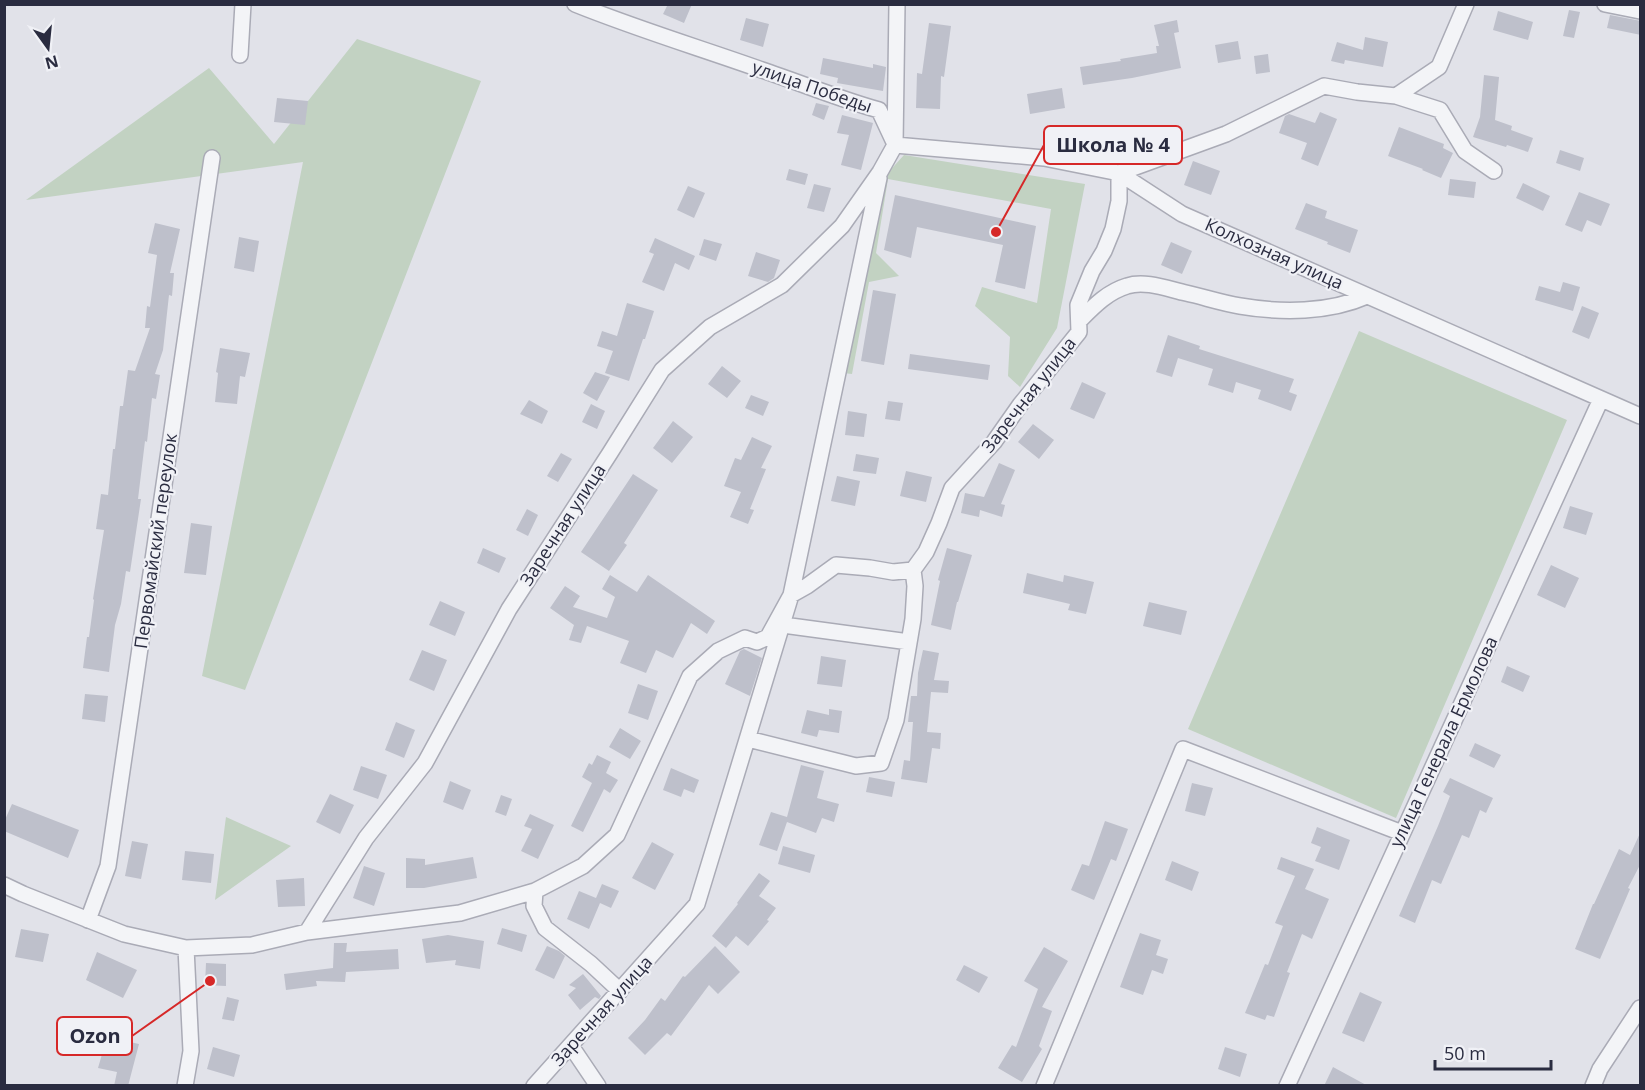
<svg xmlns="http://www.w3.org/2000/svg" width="1645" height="1090" font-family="'Open Sans',sans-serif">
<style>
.green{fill:#c2d2c2}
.building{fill:#bec0cb}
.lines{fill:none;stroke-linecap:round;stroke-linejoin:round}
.street-casing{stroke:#aaabb6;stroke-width:18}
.street{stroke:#f3f4f7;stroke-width:15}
.labels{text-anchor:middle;stroke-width:4.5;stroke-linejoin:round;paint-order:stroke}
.street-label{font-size:18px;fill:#2a2c40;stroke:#f0f1f6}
.leader{fill:none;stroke:#d62828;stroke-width:2}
.callout-dot{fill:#d62828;stroke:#f0f1f6;stroke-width:2}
.callout{fill:#f0f1f6;stroke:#d62828;stroke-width:2}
.callout-label{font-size:20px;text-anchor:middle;font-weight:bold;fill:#2a2c40}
</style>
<rect width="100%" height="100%" fill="#e1e2e9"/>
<path class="green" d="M357,39L481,81L245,690L202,676L303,162L26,200L209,68L274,144Z
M904,155L1085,184L1057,328L1020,387L1008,376L1010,337L975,306L982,287L1037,303L1051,209L888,179L876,253L899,276L869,282L852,374L843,373L884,177Z
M1359,331L1567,420L1396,818L1188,729Z
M226,817L291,846L215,900Z"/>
<path class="building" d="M668,4H692L684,23L663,14Z
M1569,10L1580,12L1574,38L1563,36Z
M1498,11L1533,22L1528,40L1493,30Z
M1610,15L1641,21V35L1607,28Z
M746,18L769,24L763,47L740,40Z
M1177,20L1179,32L1174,33L1181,68L1132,78L1083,85L1080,67L1121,61L1120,59L1157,53L1156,46H1159L1154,25Z
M929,23L951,26L944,77L941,76L940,109L916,108L917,73L922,74Z
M1365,37L1388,42L1383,67L1345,60L1344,64L1331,61L1337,42L1363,50Z
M1238,41L1241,59L1218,63L1215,45Z
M1268,54L1270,72L1256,74L1254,56Z
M823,58L873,68V64L886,67L883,91L837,83L838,78L820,74Z
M1484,75L1499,77L1495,120L1512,126L1511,130L1533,138L1528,152L1507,145L1506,147L1473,137L1480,117Z
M1062,88L1065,108L1030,114L1027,94Z
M277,98L308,101L305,125L274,122Z
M816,103L829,106L824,120L812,115Z
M1320,112L1337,119L1318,166L1301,159L1307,143L1279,133L1285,116L1289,114L1315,123Z
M842,115L873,123L861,170L841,165L849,135L837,133Z
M1399,127L1444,144L1443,148L1453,153L1441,178L1422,170L1423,169L1388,156Z
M1560,150L1584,158L1580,171L1556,163Z
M1193,161L1220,171L1211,195L1184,185Z
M789,169L808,174L805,185L786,180Z
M1450,179L1476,182L1474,198L1448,195Z
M1523,183L1550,196L1543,211L1516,198Z
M814,184L831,188L824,212L807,208Z
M688,186L705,193L694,218L677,210Z
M1579,192L1610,204L1601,226L1587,220L1582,232L1565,225Z
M895,195L1036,226L1025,289L995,282L1003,245L917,227L911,258L884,250Z
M1306,203L1327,211L1325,218L1358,230L1350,253L1327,244L1328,242L1295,229Z
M155,223L180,229L170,273H174L172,296L169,295L163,350L155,374L160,375L156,399L152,398L147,442L145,441L138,499H141L130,572L126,571L121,604L115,625L109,672L83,668L87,637H89L94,600L93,599L104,530L96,529L101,494L108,495L113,449H115L120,406H123L128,370L135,371L150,328H145L147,306L150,307L157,255L148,253Z
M239,237L259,241L254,272L234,268Z
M655,238L695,256L689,270L675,263L664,291L642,282L654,254L649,252Z
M704,239L722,244L716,261L699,255Z
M1171,242L1192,251L1182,274L1161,265Z
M756,252L780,260L774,278L768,282L748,276Z
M1563,282L1580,287L1573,311L1535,300L1539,286L1560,292Z
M873,290L896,294L884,365L861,361Z
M627,303L654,311L645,339H643L629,381L605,373L613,351L597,346L602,331L617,336Z
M1582,306L1599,313L1589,339L1572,332Z
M1168,335L1200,346L1199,349L1294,379L1289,392L1297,395L1291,411L1258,399L1261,390L1236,382L1233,393L1208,385L1213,369L1178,358L1172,377L1156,372Z
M220,348L250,353L245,377L240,376L237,404L215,402L218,373L216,372Z
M910,354L990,365L988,380L908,369Z
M722,366L741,381L727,398L708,384Z
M595,372L610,377L597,401L583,393Z
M1082,382L1106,393L1094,419L1070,409Z
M751,395L769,402L763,416L745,408Z
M529,400L548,411L542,424L520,414Z
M888,401L903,403L900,421L885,419Z
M591,404L605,411L597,429L582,422Z
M848,411L867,414L864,437L845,435Z
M673,421L693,437L672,463L653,448Z
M1033,424L1054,440L1039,459L1018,442Z
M752,437L772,446L761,468L766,469L750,509L754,510L748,524L730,517L741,492L724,486L735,458L741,460Z
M561,453L572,459L558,482L547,476Z
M856,454L879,458L876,474L853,471Z
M999,463L1015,470L1001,504L1005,505L1002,517L980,510L979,517L961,513L965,493L984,497Z
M906,471L932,477L926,502L900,496Z
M633,474L658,490L624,543L627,545L609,571L581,552Z
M837,476L860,481L855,506L831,501Z
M1570,506L1593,513L1586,535L1563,528Z
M527,509L538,515L528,536L516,530Z
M191,523L212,526L206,575L184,573Z
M483,548L506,558L499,573L477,563Z
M947,548L972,555L958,602H957L951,630L931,625L940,581L938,580Z
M1551,565L1579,578L1565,608L1537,595Z
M1027,573L1063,582L1064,575L1094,582L1086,614L1068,610L1070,604L1023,593Z
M610,575L637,592L648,575L715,621L707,634L691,623L673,658L656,650L646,673L620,663L629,641L587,626L581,643L569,640L574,625L550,608L565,586L580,596L573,607L607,618L615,597L602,589Z
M440,601L465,612L455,636L429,625Z
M1149,602L1187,611L1181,635L1143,626Z
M744,649L762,658L750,696L725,684L740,651Z
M422,650L447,660L434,691L409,680Z
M923,650L939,653L934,680L949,681L948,693L931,692L927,732L941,733L940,749L932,748L927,783L901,779L904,760L910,761L913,722H908L911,696H917L918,673Z
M821,656L846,660L842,687L817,684Z
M1507,666L1530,676L1523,692L1501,682Z
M638,684L658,691L648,720L628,713Z
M85,694L108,696L105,722L82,719Z
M829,709L842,711L839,733L819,730L817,737L801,733L807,710L829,715Z
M396,722L415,730L404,758L385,750Z
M620,728L641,741L630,759L609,747Z
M1475,743L1501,755L1494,768L1469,756Z
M597,755L611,762L606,773L618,780L610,793L604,789L583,832L571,826L592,783L582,777L589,763L592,765Z
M801,765L824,771L817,798L839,804L834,822L822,818L816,833L787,822L777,851L759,845L771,812L787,817Z
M361,766L387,775L378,799L353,790Z
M671,768L699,780L694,793L684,789L681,797L663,790Z
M869,777L895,782L892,797L866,792Z
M1450,778L1493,798L1486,813L1480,810L1469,838L1462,835L1441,884L1432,880L1415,923L1399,916L1438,826L1450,796L1443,792Z
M450,781L471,790L463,810L443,802Z
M1192,783L1213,788L1205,816L1185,811Z
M330,794L354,805L340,834L316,822Z
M501,795L512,799L506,816L495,812Z
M12,804L79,830L68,858L4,831V822Z
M530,814L554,825L538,859L521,851L532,829L524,826Z
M1105,821L1128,829L1116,861L1111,859L1094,900L1071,890L1082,864L1089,866Z
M1317,827L1350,840L1339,870L1315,861L1321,847L1311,843Z
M1641,831V863L1628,888L1630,889L1600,959L1575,949L1593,904H1594L1619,849L1630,855Z
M132,841L148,844L141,879L125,876Z
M652,842L674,854L655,890L632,878Z
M783,846L815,855L810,873L778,864Z
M185,851L214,854L211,883L182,880Z
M473,857L477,878L424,888H406V858L425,859V865Z
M1281,857L1314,869L1305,889L1329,899L1312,939L1302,934L1287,972L1290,973L1274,1017L1267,1015L1265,1020L1245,1013L1265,964L1268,965L1283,926L1275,923L1295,876L1277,869Z
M1172,861L1199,872L1192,891L1165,880Z
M364,866L385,873L374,906L353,898Z
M759,873L770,881L759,896L776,908L767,920L769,921L748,946L736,936L726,948L712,936L738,904L737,903Z
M304,878L305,906L278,907L276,880Z
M602,884L619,891L611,908L600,903L589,929L567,919L579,891L596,898Z
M502,928L527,935L522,952L497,944Z
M21,929L49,934L43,962L15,957Z
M1140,933L1161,940L1156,955L1168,959L1163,974L1152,970L1143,995L1120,987Z
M448,935L484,941L480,969L455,965L456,960L426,963L422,939Z
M334,943H347L346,952L398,949L399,969L346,972L345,982L316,981L317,986L286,990L284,974L333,968Z
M547,946L559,951L565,956L554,979L535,970Z
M715,946L740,972L718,994L709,985L671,1036L667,1033L645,1055L628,1038L645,1020L661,998L665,1001L683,976L685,977Z
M1044,947L1068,961L1042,1007L1052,1011L1039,1046L1042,1049L1022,1082L998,1068L1012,1045L1016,1047L1038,989L1024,981Z
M97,952L137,970L123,998L86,980Z
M206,963L226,964V986L205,985Z
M964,965L988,977L979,993L956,980Z
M583,974L601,996L599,999L595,997L580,1010L568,995L576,988L569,985Z
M1360,992L1382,1002L1364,1042L1342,1033Z
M227,997L239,1000L234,1021L222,1019Z
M107,1037L139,1044L128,1086H114L117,1072L98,1068Z
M213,1047L240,1055L234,1077L207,1069Z
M1225,1047L1247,1054L1240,1077L1218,1069Z
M1333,1067L1368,1086H1324Z"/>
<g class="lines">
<g class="street-casing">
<path id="street" d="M575,4C637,29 700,48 762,70C801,83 839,99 879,110L893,140
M1605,4L1640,11
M240,55L243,4
M1396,96L1440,110L1465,151L1494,171
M895,145L1044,158L1119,173L1182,214L1640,416
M1079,321C1093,307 1107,292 1127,286C1145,280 1168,289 1186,293C1204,297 1222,303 1240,306C1281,313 1329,313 1367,296
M783,625L909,642
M748,739L856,766L881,763L896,720L913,619L915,586L913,570
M4,885L23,894L124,934L186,948L252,945L307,932L366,838L425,763L509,609L610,453L662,370L710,327L782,285L842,226L880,172L895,145L897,4
M535,891L534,906L545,928L591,964L620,991
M88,920L108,866L212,158
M307,932L460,913L535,891L583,866L617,835L690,676L718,651L745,638L757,642L768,637L791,595L807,586L836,565L870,568L893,572L913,570L926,552L939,523L952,488L994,442L1020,405L1079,332L1078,305L1092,271L1104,251L1113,229L1119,201V173L1226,134L1324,86L1357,92L1396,96L1439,67L1466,4
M571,1046L598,1086
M185,1086L191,1051L186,948
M534,1086L697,904L791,595L879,178
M1044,1086L1183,749L1402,833
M1287,1086L1601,399
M1593,1086L1600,1069L1640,1008"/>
</g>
<use href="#street" class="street"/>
</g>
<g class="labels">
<g class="street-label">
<text transform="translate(812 87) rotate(19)" y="6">улица Победы</text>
<text transform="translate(1274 254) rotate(24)" y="6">Колхозная улица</text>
<text transform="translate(1029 395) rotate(-52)" y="6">Заречная улица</text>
<text transform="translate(563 525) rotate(-57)" y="6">Заречная улица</text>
<text transform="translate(156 541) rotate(-82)" y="6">Первомайский переулок</text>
<text transform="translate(1444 742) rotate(-65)" y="6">улица Генерала Ермолова</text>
<text transform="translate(602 1011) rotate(-48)" y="6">Заречная улица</text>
</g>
</g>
<path class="leader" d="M996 232L1044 145M210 981L132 1036"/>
<g class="callout-dot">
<circle cx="996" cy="232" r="6"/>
<circle cx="210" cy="981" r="6"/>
</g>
<g class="callout">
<rect x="1044" y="126" width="138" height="38" rx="6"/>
<rect x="57" y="1017" width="75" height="38" rx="6"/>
</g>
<g class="callout-label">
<text x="1113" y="152">Школа № 4</text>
<text x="95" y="1043">Ozon</text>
</g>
<rect width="1645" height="1090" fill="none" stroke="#2a2c40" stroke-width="12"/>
<g transform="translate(48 48) rotate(165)" stroke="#f0f1f6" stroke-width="4.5" paint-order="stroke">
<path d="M0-4.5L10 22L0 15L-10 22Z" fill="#2a2c40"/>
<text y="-9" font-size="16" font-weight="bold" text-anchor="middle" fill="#2a2c40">N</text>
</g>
<path d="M1435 1060v9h116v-9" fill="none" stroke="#2a2c40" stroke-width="3"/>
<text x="1444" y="1060" font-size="18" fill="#2a2c40" stroke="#f0f1f6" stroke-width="4.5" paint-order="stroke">50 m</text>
</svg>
